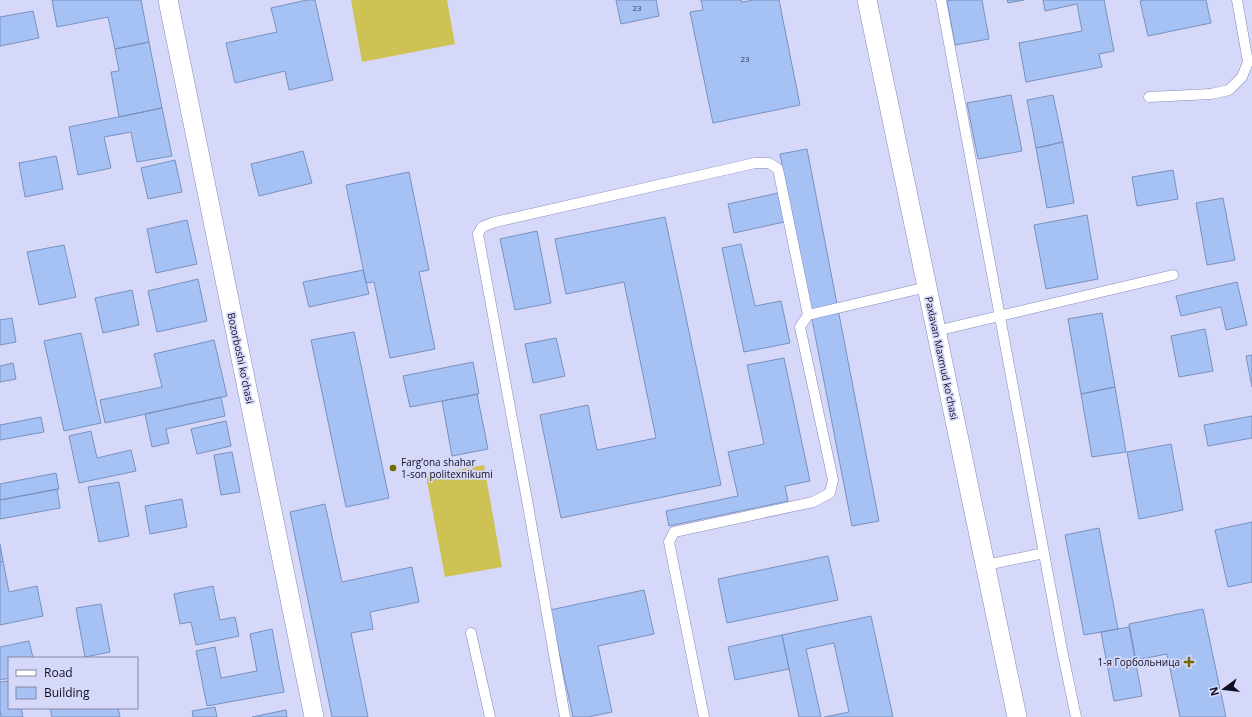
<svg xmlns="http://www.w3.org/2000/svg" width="1252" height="717" font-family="'Open Sans',sans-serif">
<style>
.garden{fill:#cfc255}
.building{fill:#a6c2f4;stroke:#7891bf}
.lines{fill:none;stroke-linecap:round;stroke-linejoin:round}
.service-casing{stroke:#8789bc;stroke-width:11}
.minor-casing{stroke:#8789bc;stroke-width:20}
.service{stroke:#fff;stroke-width:10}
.minor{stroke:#fff;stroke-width:19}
.poi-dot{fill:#746900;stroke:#d6d8f9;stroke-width:1.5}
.labels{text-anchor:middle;stroke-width:3.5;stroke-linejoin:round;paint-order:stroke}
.number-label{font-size:8px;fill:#353c56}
.street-label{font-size:10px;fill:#0f0f21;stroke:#d6d8f9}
.poi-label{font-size:10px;fill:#0f0f21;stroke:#d6d8f9;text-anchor:start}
</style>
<rect width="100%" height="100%" fill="#d6d8f9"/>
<path class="garden" d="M351,0H447L455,44L362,62Z
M484,465L502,567L445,577L426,476Z"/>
<path class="building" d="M52,0H141L149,42L115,49L108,17L57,27Z
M307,0H315L333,80L289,90L285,71L235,83L226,43L277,32L271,8Z
M616,0H656L659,16L621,24Z
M701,0H741L742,2L754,0H779L800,105L713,123L690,12L703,10Z
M952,0H982L989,39L955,45L947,1Z
M1007,0H1024L1008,3Z
M1043,0H1104L1114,51L1099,54L1102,67L1026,82L1019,43L1082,31L1077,4L1045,11Z
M1144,0H1206L1211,23L1148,36L1140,1Z
M33,11L39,38L0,46V17Z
M149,42L162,108L119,117L111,72L119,71L115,49Z
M1011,95L1022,151L978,159L967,103Z
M1053,95L1063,142L1036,148L1027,100Z
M162,108L172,156L137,162L131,132L104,137L111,168L78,175L69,127Z
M1063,142L1074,203L1047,208L1036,148Z
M807,149L879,521L852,526L780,154Z
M303,151L312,183L259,196L251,164Z
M56,156L63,189L25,197L19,163Z
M175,160L182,192L148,199L141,168Z
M1173,170L1178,199L1137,206L1132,177Z
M409,172L429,270L419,272L435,349L390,358L374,282L366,283L346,185Z
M778,193L784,222L734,233L728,204Z
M1223,198L1235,260L1207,265L1196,203Z
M1087,215L1098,279L1046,289L1034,225Z
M665,217L721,485L561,518L540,415L588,405L597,450L656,438L624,282L566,294L555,239Z
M187,220L197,264L156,273L147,229Z
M537,231L551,303L515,310L500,239Z
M741,244L755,306L781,301L790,343L744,352L722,248Z
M64,245L76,297L39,305L27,252Z
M363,270L369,294L309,307L303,282Z
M198,279L207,321L157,332L148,291Z
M1237,282L1247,325L1226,330L1221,307L1181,316L1176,296Z
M132,290L139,325L103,333L95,298Z
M1102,313L1115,387L1081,394L1068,319Z
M12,318L16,342L0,345V320Z
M1205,329L1213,371L1179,377L1171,336Z
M354,332L389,498L346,507L311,340Z
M81,333L101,423L64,431L44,341Z
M556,338L565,376L533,383L525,344Z
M214,340L227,396L105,423L100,400L162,387L154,354Z
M1252,355V387L1246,356Z
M784,358L810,481L785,486L788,501L669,526L666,511L738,496L728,452L764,444L747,365Z
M473,362L479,394L410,407L403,376Z
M13,363L16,379L0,382V366Z
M1115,387L1126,452L1092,457L1081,394Z
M477,394L488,449L452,456L442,401Z
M221,397L225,416L166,429L169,443L152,447L145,414Z
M1252,416V438L1208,446L1204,425Z
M41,417L44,432L0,440V425Z
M226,421L231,446L197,454L191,429Z
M91,431L97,458L131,450L136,471L79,483L69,436Z
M1171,444L1183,510L1139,519L1127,452Z
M232,452L240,492L221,495L214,455Z
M56,473L59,489L0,500V484Z
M119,482L129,536L99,542L88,487Z
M57,489L60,508L0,519V500Z
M182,499L187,527L150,534L145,506Z
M325,504L342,582L412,567L419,602L370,612L373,629L351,633L368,717H332L290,512Z
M1252,522V582L1228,587L1215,530Z
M1099,528L1118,629L1084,635L1065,535Z
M0,544L3,561L0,562Z
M828,556L838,600L727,623L718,579Z
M3,561L9,592L37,586L43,616L0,625V562Z
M213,586L220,620L235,617L239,636L196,645L191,622L180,624L174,594Z
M644,590L654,634L598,646L612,712L588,717H573L550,610Z
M101,604L110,652L85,657L76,608Z
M1203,609L1226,717H1180L1167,654L1136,660L1129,624Z
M871,616L893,717H824L849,712L834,643L806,649L821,717H799L782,635Z
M1129,627L1142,696L1114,701L1101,632Z
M272,629L284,692L207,706L196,651L215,647L221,678L257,671L250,634Z
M782,635L789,669L735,680L728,647Z
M29,641L33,658H9V678L0,680V647Z
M9,681V708H21L23,717H1L0,710V682Z
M215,707L217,717H193L192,711Z
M50,708H118L120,717H52Z
M286,710L287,717H252Z"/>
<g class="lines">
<g class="service-casing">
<path id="service" d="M941,0L1062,650L1076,717
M1149,97L1211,94L1229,90L1242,77L1248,62L1237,0
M936,331L1173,275
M986,565L1044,553
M471,633L490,717
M565,717L527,500L478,234L482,227L495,222L755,163H769L778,169L808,315
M704,717L669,542L674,532L813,502L830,493L833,480L800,327L808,315L927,287"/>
</g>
<g class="minor-casing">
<path id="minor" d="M168,0L314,717
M867,0L1017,717"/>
</g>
<use href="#service" class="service"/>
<use href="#minor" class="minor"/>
</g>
<g class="poi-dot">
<circle cx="393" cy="468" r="4"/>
<path d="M1187 656h4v4h4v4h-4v4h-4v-4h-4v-4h4z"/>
</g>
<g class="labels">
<g class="number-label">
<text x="637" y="11">23</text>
<text x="745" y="62">23</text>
</g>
<g class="street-label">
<text transform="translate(241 358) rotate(78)" y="4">Bozorboshi ko'chasi</text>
<text transform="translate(942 358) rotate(78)" y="4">Paxlavan Maxmud ko'chasi</text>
</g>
<g class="poi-label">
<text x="401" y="466">Farg‘ona shahar<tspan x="401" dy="12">1-son politexnikumi</tspan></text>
<text x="1180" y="666" text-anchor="end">1-я Горбольница</text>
</g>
</g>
<rect x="8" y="657" width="130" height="52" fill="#d6d8f9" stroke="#8688a3"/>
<rect x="16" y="670" width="20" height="6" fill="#ffffff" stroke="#8688a3"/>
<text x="44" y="677" font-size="12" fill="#0f0f21">Road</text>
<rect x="16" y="687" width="20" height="12" fill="#a6c2f4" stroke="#8688a3"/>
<text x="44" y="697" font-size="12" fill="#0f0f21">Building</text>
<g transform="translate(1224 689) rotate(255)" stroke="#d6d8f9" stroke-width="3" paint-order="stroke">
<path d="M0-3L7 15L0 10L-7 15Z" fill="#0f0f21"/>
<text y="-6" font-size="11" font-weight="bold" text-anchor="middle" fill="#0f0f21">N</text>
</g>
</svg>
